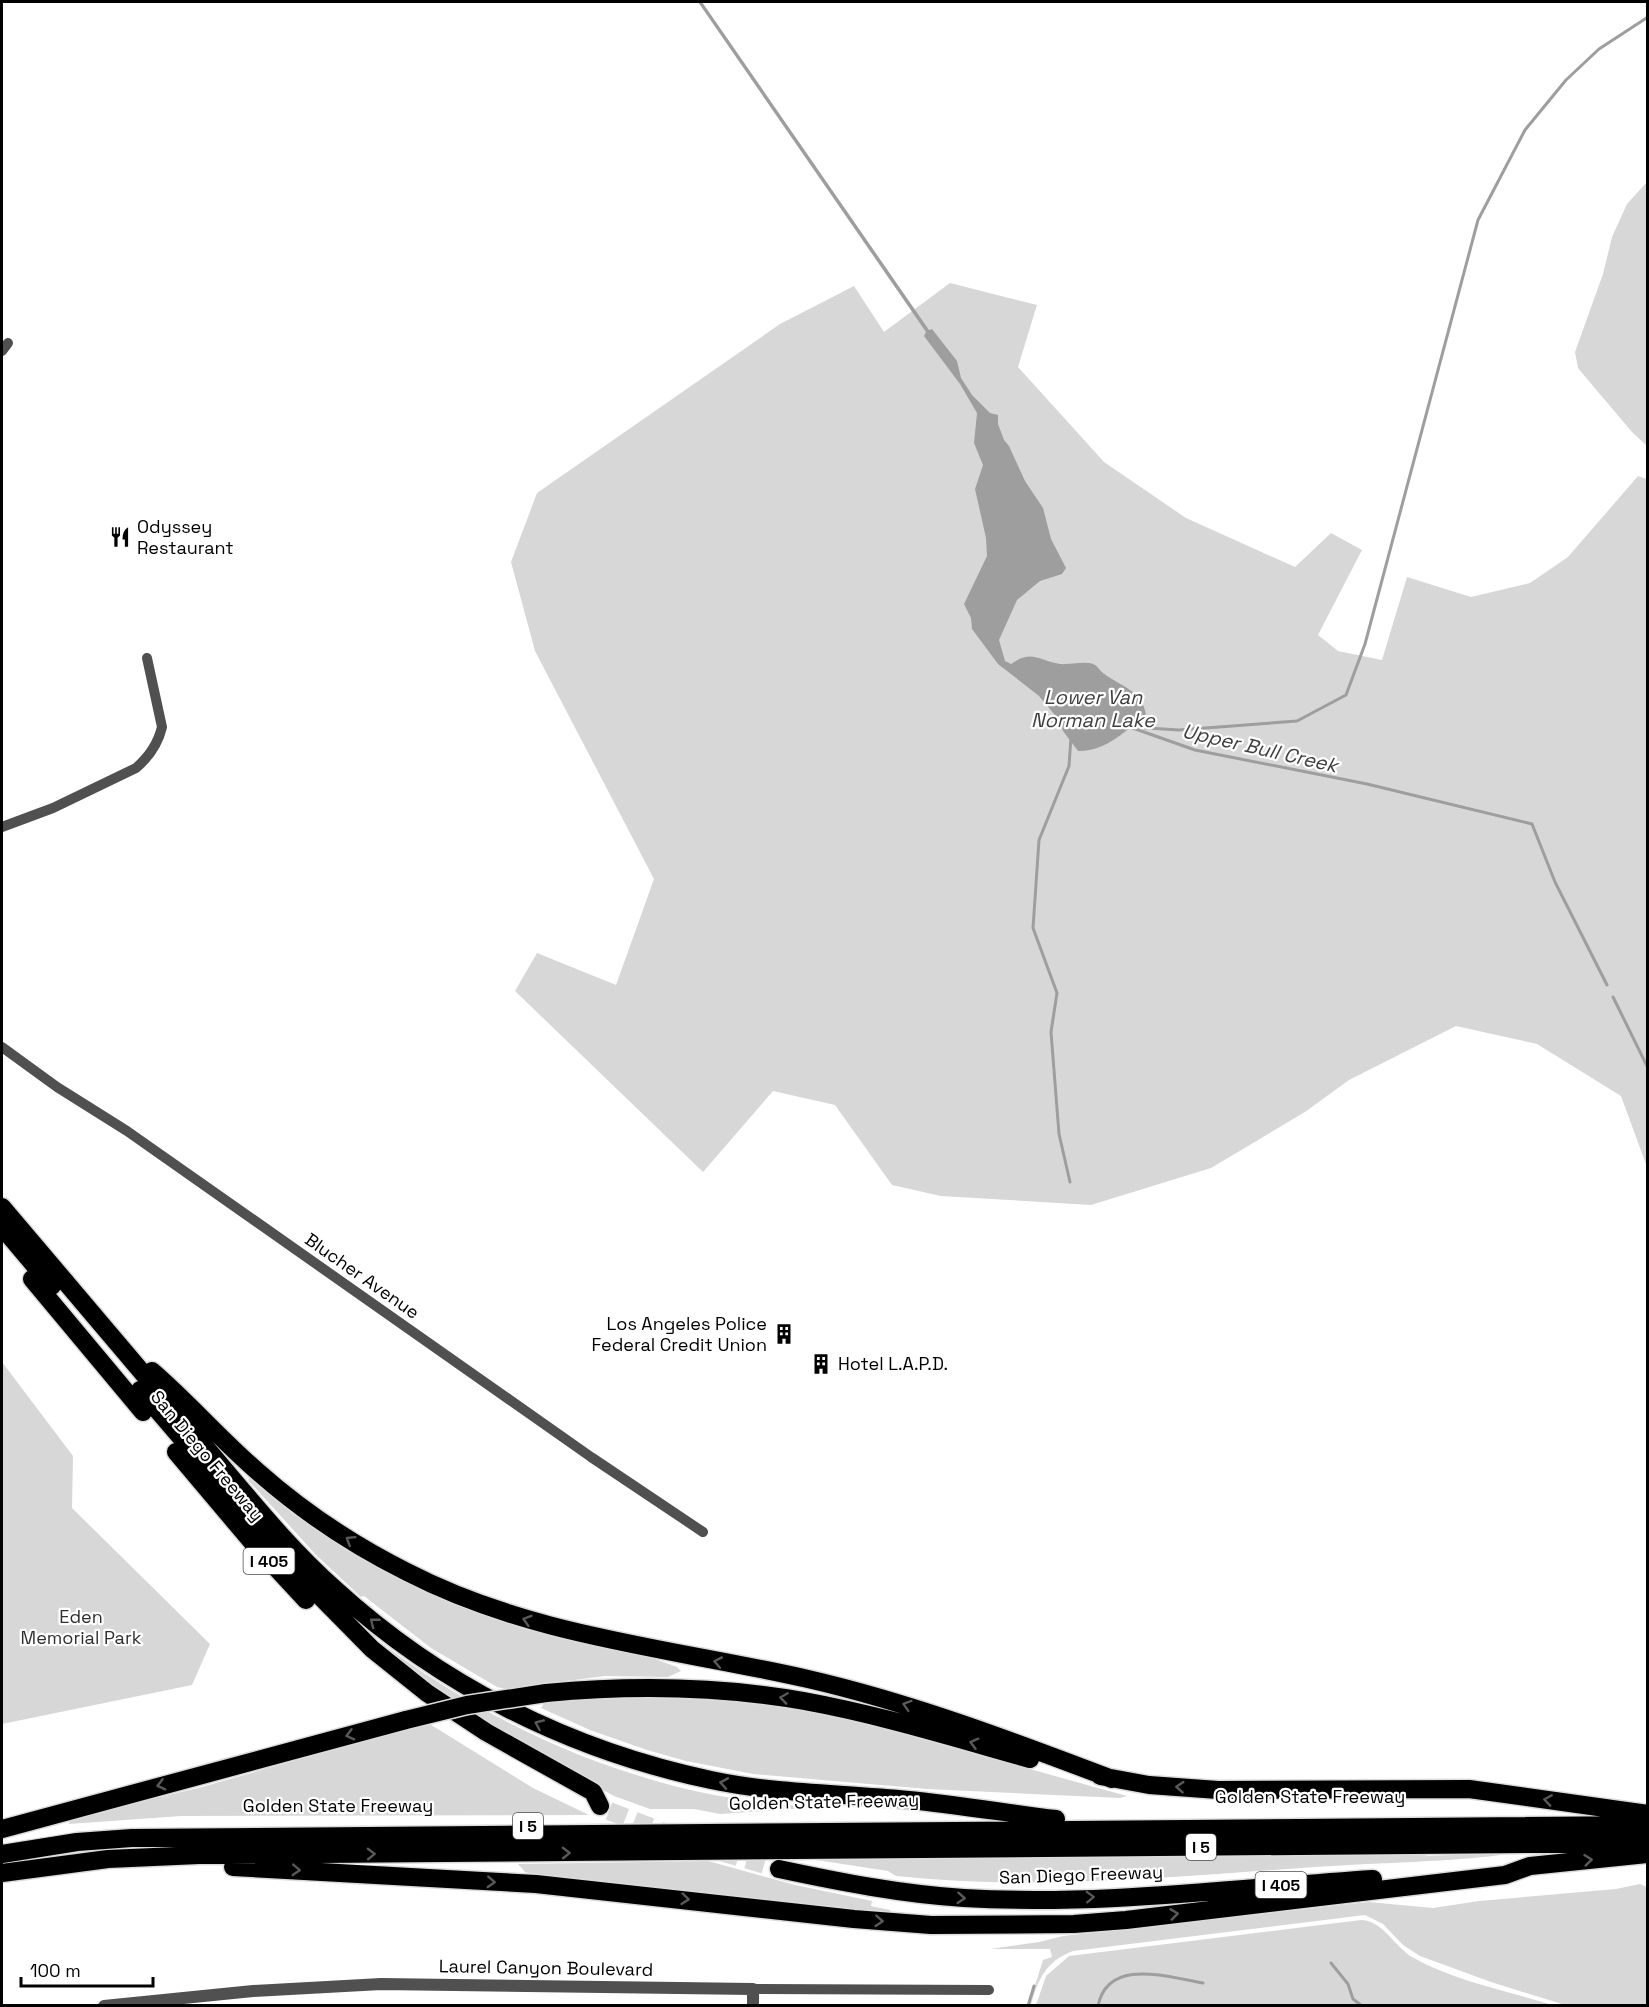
<svg xmlns="http://www.w3.org/2000/svg" width="1649" height="2007" font-family="'Space Grotesk',sans-serif">
<style>
.green{fill:#d7d7d7}
.water{fill:#9e9e9e}
.lines{fill:none;stroke-linecap:round;stroke-linejoin:round}
.stream{stroke:#9e9e9e;stroke-width:3}
.motorway-tunnel{stroke:#d9d9d9;stroke-width:18;stroke-dasharray:18 9;stroke-linecap:butt}
.motorway-casing{stroke:#dbdbdb;stroke-width:21}
.minor{stroke:#505050;stroke-width:10}
.tertiary{stroke:#505050;stroke-width:12}
.motorway{stroke:#000;stroke-width:18}
.motorway-bridge-casing{stroke:#dbdbdb;stroke-width:21;stroke-linecap:butt}
.motorway-bridge{stroke:#000;stroke-width:18}
.oneway{stroke:#595959}
.labels{text-anchor:middle;stroke-width:4.5;stroke-linejoin:round;paint-order:stroke}
.shield{fill:#fff;stroke:#4c4c4c;stroke-width:1.5}
.shield-label{font-size:16px;font-weight:bold;fill:#000}
.poi-label{font-size:18px;fill:#000;stroke:#fff;text-anchor:start}
.street-label{font-size:18px;fill:#000;stroke:#fff}
.park-label{font-size:18px;fill:#2e2e2e;stroke:#fff}
.water-label{font-size:20px;font-style:italic;fill:#3f3f3f;stroke:#fff}
</style>
<rect width="100%" height="100%" fill="#fff"/>
<path class="green" d="M1647,182V446L1632,432L1593,386L1578,368L1575,352L1603,274L1612,237L1627,204Z
M950,283L1037,305L1018,367L1104,462L1186,518L1295,567L1331,533L1362,550L1318,635L1338,651L1382,660L1407,577L1471,597L1530,583L1568,557L1638,476L1647,479V1167L1621,1096L1537,1044L1456,1026L1349,1080L1305,1112L1211,1168L1091,1205L941,1196L892,1185L835,1105L773,1091L703,1172L515,991L537,953L616,985L654,879L535,651L511,562L537,493L780,324L854,286L884,332Z
M2,1362L73,1456L72,1508L210,1644L192,1685L2,1724Z
M251,1477L293,1514L351,1549L677,1667L681,1671L668,1677L605,1676L505,1689L497,1687L431,1648L364,1596L361,1597L316,1555L248,1480Z
M341,1613C445,1694 545,1752 674,1786C701,1793 730,1798 758,1802C774,1804 793,1804 807,1808L720,1814L694,1809H650L614,1796L473,1718Z
M647,1695L718,1697L831,1714L1127,1796L1120,1798L927,1789L753,1774L686,1761L647,1750L590,1730L541,1708L545,1702Z
M428,1723L533,1788L589,1815L181,1816L69,1824L70,1819L202,1787Z
M1506,1853C1496,1859 1389,1863 1367,1864C1210,1872 1053,1893 896,1876L888,1871L810,1859L1424,1854L1427,1856Z
M708,1861L795,1885L872,1901L871,1906L890,1910L892,1914L542,1876L525,1872L518,1864Z
M1640,1884L1647,1887V2005H1565L1491,1982L1420,1956L1403,1945L1383,1924L1365,1915L1073,1951C1046,1961 1038,1979 1031,2005H1029L1043,1960L1052,1957L1050,1949H990L1039,1942L1063,1936L1369,1902L1433,1908L1479,1901L1616,1889Z
M1361,1920C1382,1920 1395,1947 1412,1957C1456,1982 1506,1990 1552,2005H1036L1046,1976L1069,1956Z"/>
<path class="water" d="M698,2H702L929,330L932,329L957,361L961,378L972,395L990,413L998,415V424L1004,440L1009,446L1025,481L1043,508L1051,539L1066,568L1062,574L1040,581L1017,600L999,640L1005,661L1011,664C1032,649 1039,661 1060,664C1070,665 1082,661 1093,664C1098,666 1099,670 1103,673C1121,687 1141,689 1146,714C1126,731 1105,752 1078,751L1063,731L1059,720L1039,696L998,664L972,629L971,618L964,604L987,556L986,538L975,489L983,465L974,443L977,413L960,384L924,336L926,332Z"/>
<g class="lines">
<path class="stream" d="M1127,726L1195,750L1367,784L1532,824L1555,882L1607,985
M1131,727L1179,730L1297,721L1346,695L1365,644L1478,220L1525,130L1566,80L1599,49L1648,17
M1613,997L1648,1068
M1070,1182L1059,1134L1051,1032L1057,993L1033,928L1039,840L1069,766L1071,737
M1331,1963L1348,1984L1353,1999L1362,2006
M1028,2006L1034,1986
M1098,2006C1108,1956 1170,1978 1203,1983"/>
<path class="motorway-tunnel" d="M609,1811L667,1833
M721,1852L779,1869"/>
<g class="motorway-casing">
<path id="motorway" d="M2,1207C68,1285 135,1364 202,1443C245,1493 286,1546 336,1590C441,1686 572,1751 711,1780C777,1794 842,1793 909,1800C958,1805 1007,1813 1056,1819
M2,1227L52,1286
M32,1279L143,1412
M152,1371C189,1403 220,1439 257,1471C302,1511 353,1545 407,1572C533,1637 672,1648 808,1679C912,1703 1012,1741 1112,1779
M140,1390L300,1576L372,1649L427,1693L486,1732L593,1792L600,1806
M176,1452L252,1542L306,1600
M546,1693C632,1685 718,1686 804,1701C881,1715 955,1738 1030,1759
M1100,1776L1149,1785L1218,1790L1469,1789L1648,1814
M2,1829L406,1720
M2,1854L77,1842L132,1838L1648,1825
M233,1867L536,1884L854,1919L931,1925L1074,1924L1126,1920L1505,1875L1530,1866L1647,1854
M779,1869C840,1882 901,1894 964,1898C1099,1906 1237,1888 1373,1879
M2,1873L108,1859L199,1855L1648,1843"/>
</g>
<path class="minor" d="M2,351L8,343
M2,827L53,808L136,768C150,756 158,744 162,727L147,658
M2,1047L57,1087L127,1131L591,1457L703,1532
M753,1989L989,1990"/>
<path class="tertiary" d="M104,2006L253,1991L381,1984L753,1989V2006"/>
<use href="#motorway" class="motorway"/>
<g class="motorway-bridge-casing">
<path id="motorway-bridge" d="M406,1720L467,1705L546,1693"/>
</g>
<use href="#motorway-bridge" class="motorway-bridge"/>
</g>
<defs><path id="oneway-chevron" d="M-2-3.5L2.5 0L-2 3.5" fill="none" stroke-width="1.6" stroke-linecap="round" stroke-linejoin="round" transform="scale(1.5)"/></defs>
<g class="oneway">
<use href="#oneway-chevron" transform="translate(350 1540) rotate(-148)"/>
<use href="#oneway-chevron" transform="translate(527 1620) rotate(-163)"/>
<use href="#oneway-chevron" transform="translate(374 1622) rotate(-142)"/>
<use href="#oneway-chevron" transform="translate(718 1662) rotate(-169)"/>
<use href="#oneway-chevron" transform="translate(784 1698) rotate(-172)"/>
<use href="#oneway-chevron" transform="translate(907 1705) rotate(-163)"/>
<use href="#oneway-chevron" transform="translate(539 1724) rotate(-156)"/>
<use href="#oneway-chevron" transform="translate(350 1735) rotate(165)"/>
<use href="#oneway-chevron" transform="translate(974 1743) rotate(-165)"/>
<use href="#oneway-chevron" transform="translate(724 1783) rotate(-170)"/>
<use href="#oneway-chevron" transform="translate(161 1785) rotate(165)"/>
<use href="#oneway-chevron" transform="translate(1180 1787) rotate(-176)"/>
<use href="#oneway-chevron" transform="translate(1548 1800) rotate(-172)"/>
<use href="#oneway-chevron" transform="translate(566 1853) rotate(-1)"/>
<use href="#oneway-chevron" transform="translate(371 1854) rotate(-1)"/>
<use href="#oneway-chevron" transform="translate(1588 1860) rotate(-6)"/>
<use href="#oneway-chevron" transform="translate(296 1870) rotate(3)"/>
<use href="#oneway-chevron" transform="translate(491 1882) rotate(3)"/>
<use href="#oneway-chevron" transform="translate(1090 1897) rotate(-2)"/>
<use href="#oneway-chevron" transform="translate(961 1898) rotate(4)"/>
<use href="#oneway-chevron" transform="translate(685 1899) rotate(6)"/>
<use href="#oneway-chevron" transform="translate(1174 1914) rotate(-7)"/>
<use href="#oneway-chevron" transform="translate(879 1921) rotate(4)"/>
</g>
<defs>
<g id="restaurant-bare" transform="scale(1.62)"><path d="M-5-6h1v4h1v-4h1v4h1v-4h1v5L-1.5 .5V6h-2V.5L-5-1ZM5-6V6H3V1.5H1.5Q1.5-4 5-6Z" fill="#000" stroke="#fff" stroke-width="2.5" paint-order="stroke"/></g>
<g id="building-bare" transform="scale(1.62)"><path d="M-4-6H4V6H1V3H-1V6H-4ZM-2.5-4.3h1.7v1.8h-1.7ZM.8-4.3h1.7v1.8H.8ZM-2.5-1h1.7V.8h-1.7ZM.8-1h1.7V.8H.8Z" fill="#000" stroke="#fff" stroke-width="2.5" paint-order="stroke"/></g>
</defs>
<g fill-rule="evenodd">
<use href="#restaurant-bare" x="120" y="537"/>
<use href="#building-bare" x="784" y="1334"/>
<use href="#building-bare" x="821" y="1364"/>
</g>
<g class="labels">
<g class="shield">
<rect x="243.5" y="1548" width="51" height="26" rx="4.5"/>
<rect x="513" y="1813" width="30" height="26" rx="4.5"/>
<rect x="1186" y="1834" width="30" height="26" rx="4.5"/>
<rect x="1255.5" y="1872" width="51" height="26" rx="4.5"/>
</g>
<g class="shield-label">
<text x="269" y="1567">I 405</text>
<text x="528" y="1832">I 5</text>
<text x="1201" y="1853">I 5</text>
<text x="1281" y="1891">I 405</text>
</g>
<g class="poi-label">
<text x="137" y="533">Odyssey<tspan x="137" dy="21">Restaurant</tspan></text>
<text x="767" y="1330" text-anchor="end">Los Angeles Police<tspan x="767" dy="21">Federal Credit Union</tspan></text>
<text x="838" y="1370">Hotel L.A.P.D.</text>
</g>
<g class="street-label">
<text transform="translate(362 1276) rotate(35)" y="6">Blucher Avenue</text>
<text transform="translate(207 1456) rotate(50)" y="6">San Diego Freeway</text>
<text x="1310" y="1803">Golden State Freeway</text>
<text transform="translate(824 1802) rotate(-1)" y="6">Golden State Freeway</text>
<text x="338" y="1812">Golden State Freeway</text>
<text transform="translate(1081 1875) rotate(-2)" y="6">San Diego Freeway</text>
<text transform="translate(546 1968) rotate(1)" y="6">Laurel Canyon Boulevard</text>
</g>
<g class="park-label">
<text x="81" y="1623">Eden<tspan x="81" dy="21">Memorial Park</tspan></text>
</g>
<g class="water-label">
<text x="1093" y="704">Lower Van<tspan x="1093" dy="23">Norman Lake</tspan></text>
<text transform="translate(1260 748) rotate(13)" y="7">Upper Bull Creek</text>
</g>
</g>
<rect width="1649" height="2007" fill="none" stroke="#000000" stroke-width="6"/>
<path d="M21 1977v9h132v-9" fill="none" stroke="#000000" stroke-width="3"/>
<text x="30" y="1977" font-size="18" fill="#000000" stroke="#ffffff" stroke-width="4.5" paint-order="stroke">100 m</text>
</svg>
